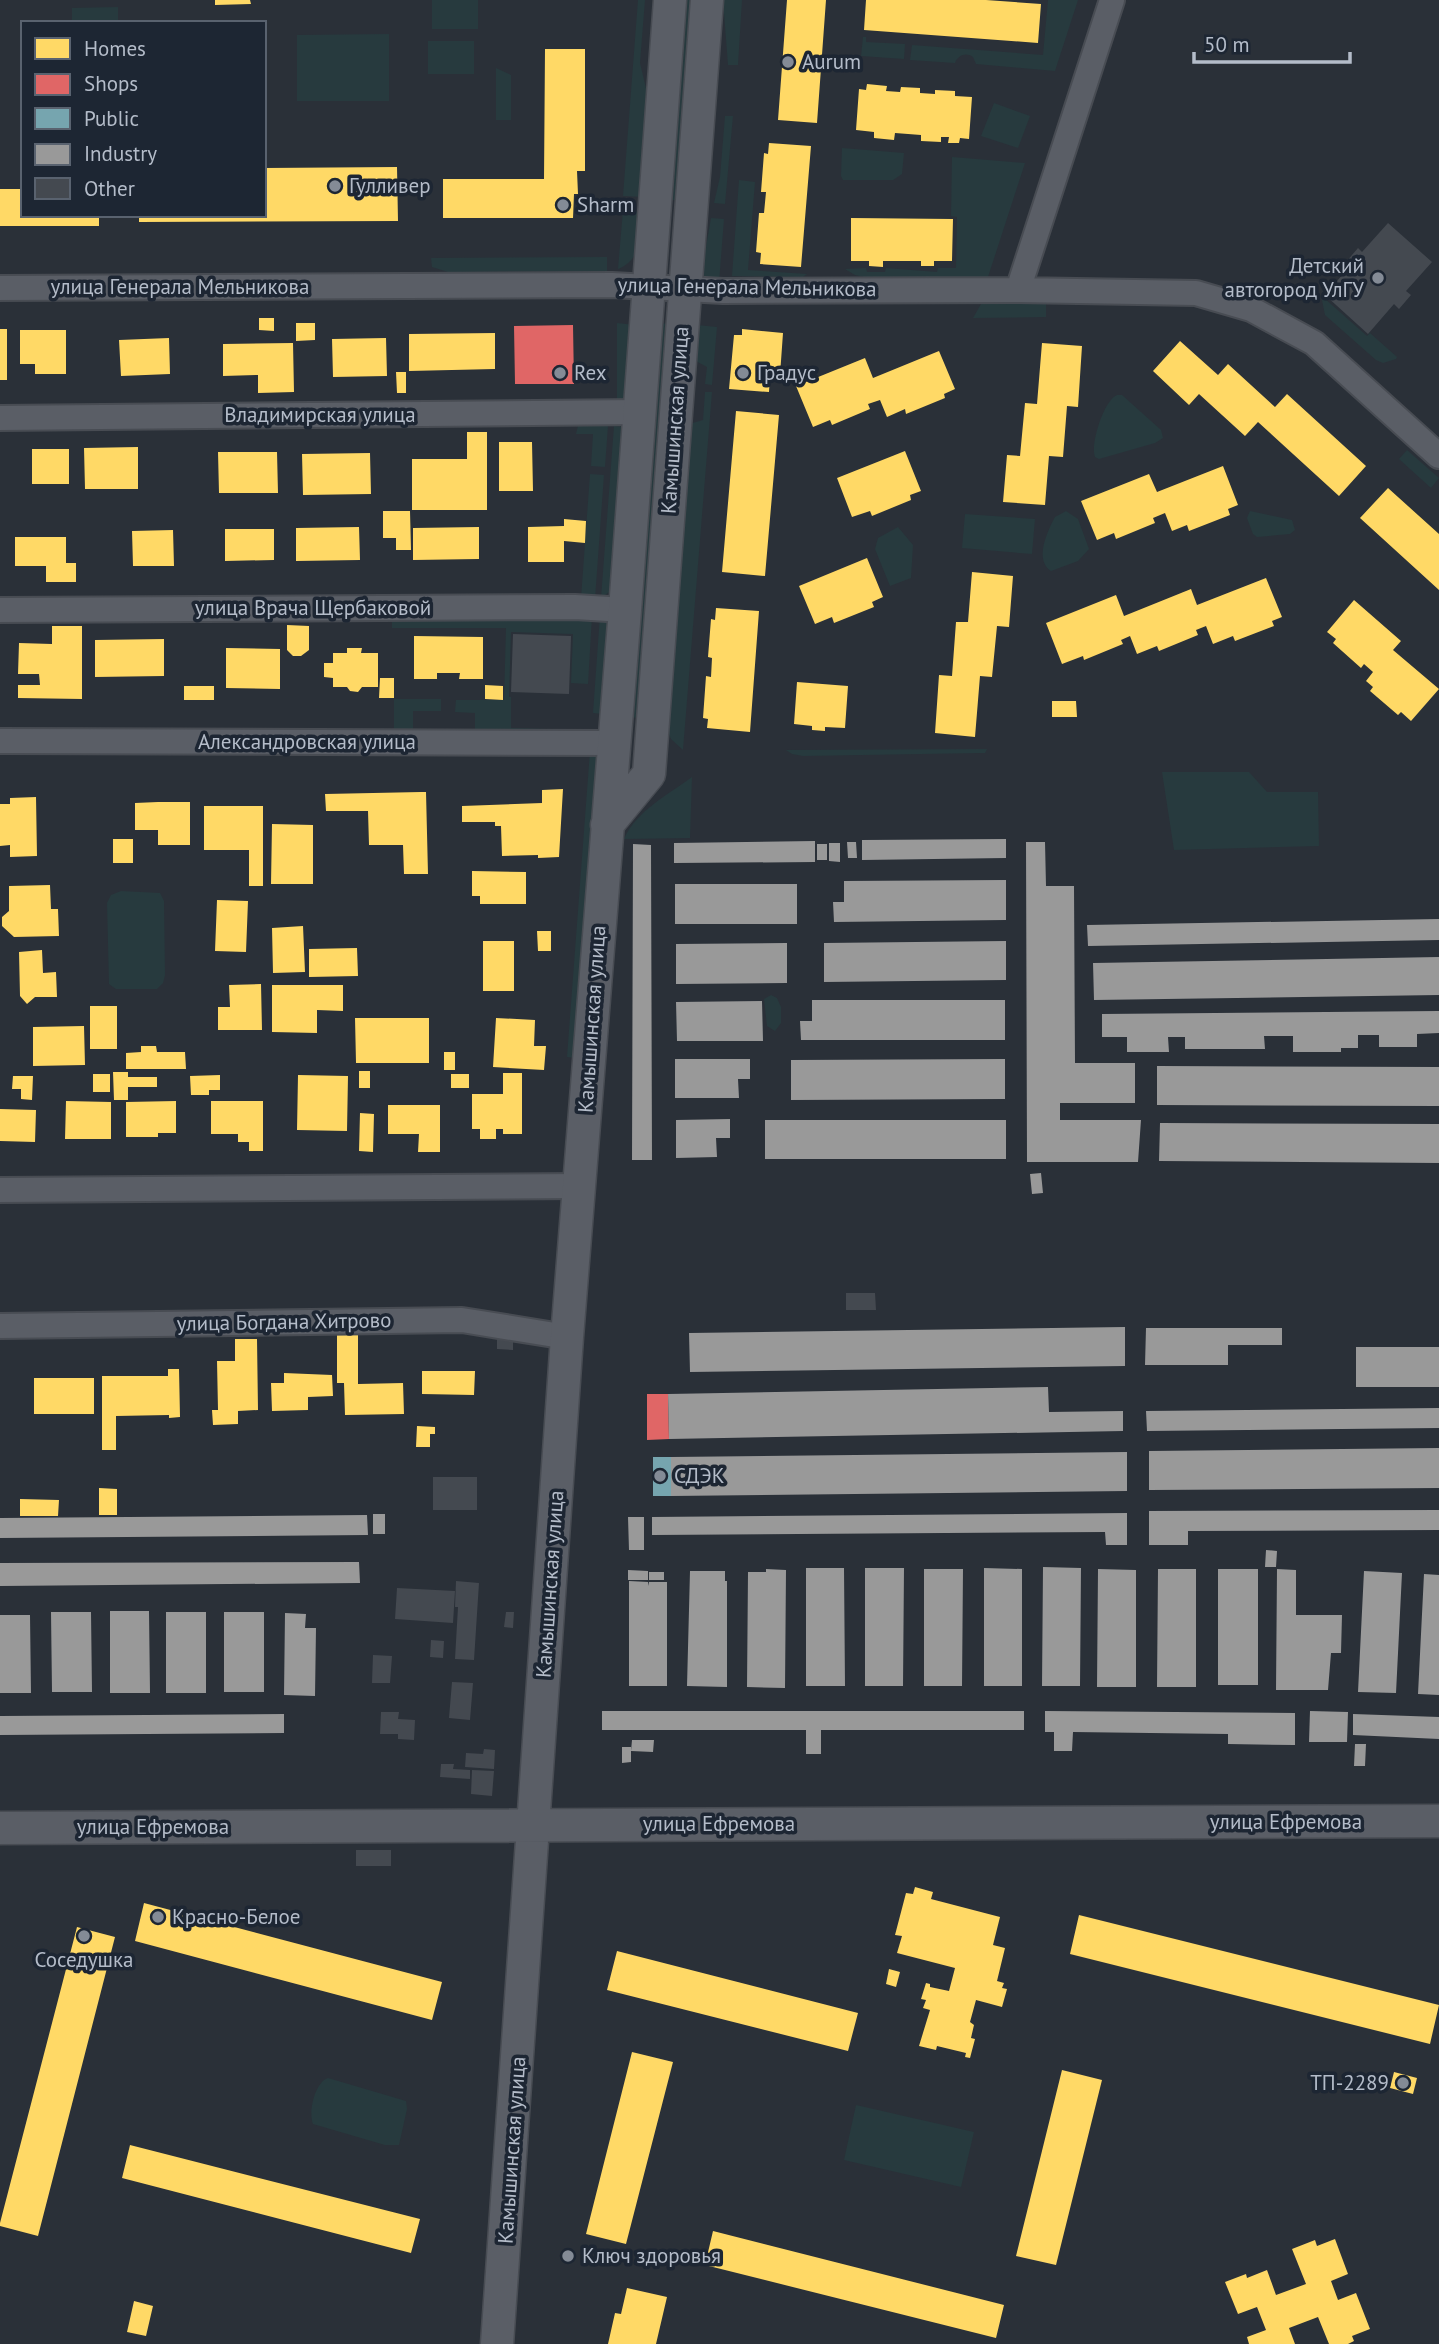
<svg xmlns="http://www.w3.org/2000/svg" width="1439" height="2344" font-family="'PT Sans',sans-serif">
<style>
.green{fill:#273a3e}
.homes{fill:#ffd966}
.shops{fill:#e06666}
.public{fill:#76a5af}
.industry{fill:#999}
.building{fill:#444950}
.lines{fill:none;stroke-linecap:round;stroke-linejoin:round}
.minor-casing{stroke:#484c53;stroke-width:28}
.tertiary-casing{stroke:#484c53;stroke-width:35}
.minor{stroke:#5a5e66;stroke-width:24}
.tertiary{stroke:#5a5e66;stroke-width:32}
.poi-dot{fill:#848b96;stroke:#1d2633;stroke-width:2.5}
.labels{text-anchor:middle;stroke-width:7;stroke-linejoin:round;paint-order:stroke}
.poi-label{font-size:21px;fill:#b4bcc9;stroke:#1d2633;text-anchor:start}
.street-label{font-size:21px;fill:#b4bcc9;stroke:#1d2633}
</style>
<rect width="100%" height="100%" fill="#2a3038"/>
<path class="green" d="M432,0H478V29H432Z
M638,0H645L640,63L650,105L644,197L623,196Z
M686,0H694L679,200H671Z
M723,0H742L738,65H728Z
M1048,0H1078L1055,71L976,64L973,57C966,52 958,55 955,63L910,60L912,45L1043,55Z
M118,7V23H72V8Z
M389,34V101H297V35Z
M863,37H866V42L905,44L904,59L861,56Z
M428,41H474V74H428Z
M496,68L511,75V120H496Z
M994,103L1030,116L1018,148L981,136Z
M725,116H733L725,204L714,203L720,177Z
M842,148L904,153L902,174L893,180H843L841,176Z
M952,157L1025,163L988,277H864L855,275L845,269L866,268L867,272H885L886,268L937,272L938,268H956L957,217L951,216Z
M739,180L755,182L748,270L807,274L803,277L732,276Z
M623,210L643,212C640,234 642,260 618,269Z
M711,218L724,219L719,283L703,279L701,275Z
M607,257V271L448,272L432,267L431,258Z
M1324,298L1367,336L1370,333L1397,357L1396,359L1383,363L1376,360L1325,315L1322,300Z
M981,304H1046V317L973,318Z
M617,323L635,325L627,405H617Z
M660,323L668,324L638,718L630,717Z
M697,325L717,327L712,385L705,384L707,367L694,360Z
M705,392H712L683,750L671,739L667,730L689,424L703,420Z
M1117,395H1122L1161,430L1163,438L1155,443L1099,459L1095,457C1090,444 1104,400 1117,395Z
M578,426H608L605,467L591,466L593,434H576Z
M614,426L625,427L612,590L601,598Z
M1407,450L1439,478L1431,488L1399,459Z
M590,474L604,475L595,599L581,598Z
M1066,511L1078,519L1089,549L1078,561L1051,571C1034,560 1047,532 1055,517Z
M1250,511L1292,520L1295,530L1290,534L1257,537L1253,534L1247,518Z
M965,514L1035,519L1032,554L962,548Z
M898,527L913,545L911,578L890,586L875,549L878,538Z
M392,614L592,616L588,684L571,683L573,634L511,632L509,697H511V728L584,730V733L475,732V713L455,712L456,700H504L506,628H392Z
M600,615L607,619L610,625L603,714L593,713Z
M394,699H441V711H413V730H394Z
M987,749L985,753H981L803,756L792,754L786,750Z
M590,751L599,755L576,1058L567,1057Z
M1162,772H1249L1267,792H1318L1319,846L1174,850Z
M692,777L690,838L624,839C636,811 669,794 692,777Z
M121,891L160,893L164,901L165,975L163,983L157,989H116L109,984L107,903L111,895Z
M771,995L777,998L781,1007V1023L775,1031L767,1026L764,999Z
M328,2078L406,2101L407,2109L399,2145H385L313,2124C308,2112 315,2082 328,2078Z
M856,2105L974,2132L961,2187L844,2160Z"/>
<path class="homes" d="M215,0H250L251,4L215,5Z
M787,0H826L817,123L778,120Z
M866,0H986L1041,4L1038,43L864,30Z
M545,49H585V171H577L578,194H574L573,218H443V179H544Z
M867,84L887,86L886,91L900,92L901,87L920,88V93L935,94V90L955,91V96L972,97L969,139L960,138L959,143H948L949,137H941V142L921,141V135L895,133L894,140L874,138V132L856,130L859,89L866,90Z
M769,143L811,146L801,267L760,264L761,253L756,252L759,213H764L766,192H761L764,153L768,154Z
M397,167L398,221L139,222V215H264V168Z
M0,189H23V215H99V226H0Z
M851,218L953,219L952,261H934V266H921V261H883V267L869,266V261H851Z
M259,318H274V331L259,330Z
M296,323H315V340L296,341Z
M0,329H7V380H0Z
M742,329L783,333L780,375H770L769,392L729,389L734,335H742Z
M20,330H66V374H35V364H20Z
M495,333V369L409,371V334Z
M169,338L170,374L121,376L119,340Z
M386,338L387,376L333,377L332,339Z
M1180,341L1218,375L1228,364L1275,407L1287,394L1366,466L1339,496L1258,422L1245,436L1199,394L1189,405L1153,371Z
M293,343L294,392L258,393V375L223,376V344Z
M1042,343L1082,346L1078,407L1067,406L1063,457L1049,456L1045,505L1003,502L1007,455L1020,456L1025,403L1037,404Z
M939,351L955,389L944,394L945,398L906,414L905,409L887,417L880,400L868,404L870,409L832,425L830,420L813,427L796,386L865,358L873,378Z
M396,372H406V393H397Z
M736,411L779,415L765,576L722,572Z
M467,432H487V510H412V459H467Z
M499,442H532L533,491H499Z
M138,447V489H85L84,448Z
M32,449H69V484H32Z
M905,451L921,491L910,495L911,500L872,516L870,511L852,517L837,478Z
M218,452H277L278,493H219Z
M370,453L371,494L303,495L302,454Z
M1223,466L1238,505L1228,509L1230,515L1189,531L1187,525L1172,531L1165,513L1153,518L1155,523L1116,539L1114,533L1097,540L1081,501L1149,474L1157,492Z
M1388,488L1439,534V590L1360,518Z
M383,511H410L411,550H396V538H383Z
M564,519L586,521L585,543L564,541V562H528V527L564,526Z
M359,527L360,560L296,561V528Z
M479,527V559L413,560V528Z
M225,529H274V560L225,561Z
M173,530L174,566H133L132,531Z
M15,537H66V563H76V582H46V566H15Z
M867,558L883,597L872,602L874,607L834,623L832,617L815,624L799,586Z
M972,572L1013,576L1009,627L997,626L992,677L980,676L975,737L935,733L939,675L952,676L956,622H968Z
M1266,578L1282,617L1272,621L1274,626L1235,641L1233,636L1213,644L1206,626L1196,630L1198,635L1159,651L1157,646L1137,654L1130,636L1121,640L1123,644L1084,660L1083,656L1062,664L1046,623L1116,595L1124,616L1191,589L1197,605Z
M1354,600L1401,641L1393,650L1439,689L1411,721L1401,712L1398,715L1370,691L1373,687L1366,681L1373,672L1364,664L1361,668L1333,643L1336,639L1327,632Z
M716,608L759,611L750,732L707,728L708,719L703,718L706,676L711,677L712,658L708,657L711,619L715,620Z
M287,625L309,626V650L301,656H293L287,650Z
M52,626H82V699L18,698V685H40L39,674H18L19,643L52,644Z
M414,636L483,637V679H459L460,673H437V679H414Z
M164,639V676L95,677V640Z
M226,648L280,649V689L226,688Z
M347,648H362L361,653H378V687H362L358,692L350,691L347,687H333V678L324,677V663H333V653H347Z
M380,678H394V698H379Z
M797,682L848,686L845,728L825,727V731L812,730V726L794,724Z
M485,685L503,686V700L485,699Z
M184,686H214V700H184Z
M1052,701H1076L1077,717H1052Z
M563,789L559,857L538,858V855L502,856L501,826H495V822H462V806L542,803V790Z
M421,792H426L428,874H404L403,845H369L368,811H326L325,794Z
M36,797L37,856L10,857V845L0,846V804H10V798Z
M158,802H190V845H158V830H135V803Z
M204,806H263V886H249V850H204Z
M272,824L313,825V884H271Z
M113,839H133V863H113Z
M472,871L526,872V904H480V896H472Z
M50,885L51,909H58L59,936L14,937L2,926V917L9,911V886Z
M217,900L248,901L246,952L215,951Z
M303,926L305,972L273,973L272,928Z
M537,931H551V951H538Z
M483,941H514V991H483Z
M357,948L358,976L309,977V949Z
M42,950L43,973L56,972L57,997H35L27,1004L20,996L19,952Z
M261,984L262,1030H218V1007H230L229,985Z
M272,985H343V1011L317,1010V1033L272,1032Z
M90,1006H117V1049H90Z
M355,1018H429V1063H356Z
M496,1018L535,1020L534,1046H546L544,1070L493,1067Z
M84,1026L85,1065L33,1066V1027Z
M141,1046H156L157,1052H185L186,1069H126V1053L141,1052Z
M444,1052H455V1070H444Z
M359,1071H370V1088H359Z
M113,1072H128V1077H157V1087H128V1100H114Z
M503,1073H522V1134H503V1129H496V1139H480V1129H472V1094H503Z
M93,1074H110V1092H93Z
M451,1074H469V1088H451Z
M220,1075V1090H209V1095H191L190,1076Z
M298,1075L348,1076L347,1131L297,1130Z
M13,1076H33L32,1100L21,1099V1089H12Z
M66,1101L111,1102V1139H65Z
M176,1101V1133H158V1137H126V1102Z
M211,1101H263V1151H249V1142H238V1134H211Z
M388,1105H440V1152H418L419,1134H388Z
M0,1109L36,1110L35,1142L0,1141Z
M360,1113L374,1114L373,1152L359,1151Z
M337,1334H358V1384L403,1383L404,1414L345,1415L344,1383H337Z
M235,1339H257L258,1410L238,1411V1424L213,1425L212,1410H218L217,1361H235Z
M168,1369H179L180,1417L169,1418V1415L116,1416V1450H102V1376H168Z
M422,1371H475L474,1395L422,1394Z
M284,1373L332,1375L333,1396L308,1397V1410L272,1411L271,1383H284Z
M34,1378H94V1414H34Z
M417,1426L435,1427V1434H430V1447H416Z
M99,1488L117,1489V1515H99Z
M20,1499L59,1500L58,1516H20Z
M915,1887L933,1892L931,1899L1000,1917L993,1945L1005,1948L997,1981L1004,1983L1002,1988L1007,1989L1002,2007L976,2000L970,2022L974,2025L971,2038L975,2039L970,2058L965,2057L966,2053L937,2046L936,2050L919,2046L930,2010L923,2008L926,2000L921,1999L926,1983L930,1984V1987L949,1991L955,1968L897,1953L902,1936L895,1935L906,1893L913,1894Z
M144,1903L442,1982L432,2020L135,1941Z
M1079,1915L1439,2005L1430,2044L1070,1954Z
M77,1927L115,1937L38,2236L0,2226V2223Z
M617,1951L858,2013L848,2051L607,1990Z
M889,1969L900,1972L896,1987L886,1984Z
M632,2052L673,2062L626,2244L586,2234Z
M1062,2070L1102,2080L1056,2265L1016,2256Z
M1394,2072L1417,2078L1413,2094L1390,2088Z
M130,2145L420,2219L411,2253L122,2178Z
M713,2231L1004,2305L996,2338L705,2265Z
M1335,2239L1348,2274L1331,2281L1338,2300L1356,2293L1370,2329L1352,2336L1354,2341L1348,2344H1329L1318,2317L1289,2328L1295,2344H1249L1247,2337L1266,2330L1257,2307L1238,2314L1225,2282L1246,2274L1247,2278L1267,2270L1276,2295L1306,2284L1292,2249L1315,2240L1317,2246Z
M627,2288L667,2297L656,2344H608L615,2313L621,2314Z
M134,2301L153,2306L146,2336L127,2332Z"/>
<path class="shops" d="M573,325L574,384H515L514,326Z
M647,1394H668L669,1439L647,1440Z"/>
<path class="public" d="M653,1457H671V1496H653Z"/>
<path class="industry" d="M1006,839V858L862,860V840Z
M815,841V862L674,863V843Z
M847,842H856L857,858H848Z
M1026,842H1045L1046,886H1074L1075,1063H1135V1103H1060V1120H1141L1138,1162H1027Z
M829,843H840V862L829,861Z
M633,844L651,845L652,1160H632Z
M817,844H827V860H817Z
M1006,880V920L834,922L833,902H844V881Z
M675,884H797V924H675Z
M1439,919V940L1088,946L1087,925Z
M1006,941V980L824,982V943Z
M787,943V983L676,984V944Z
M1439,957V995L1094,1000L1093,963Z
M812,1000H1005V1040H801L800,1021H812Z
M762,1001L763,1041H677L676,1002Z
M1439,1011V1033L1417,1034V1047H1379V1035H1358V1048H1341V1052H1293V1036H1264L1265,1049H1185V1037H1168L1169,1052H1127V1037H1102V1014Z
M675,1059H750V1079H738L739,1098H675Z
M1005,1059V1099L791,1100V1060Z
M1157,1066L1439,1067V1106L1157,1105Z
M730,1119V1138H716L717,1157L676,1158V1120Z
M765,1120H1006V1159H765Z
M1160,1123L1439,1124V1163L1159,1161Z
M1041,1173L1043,1193L1032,1194L1030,1174Z
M1125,1327V1366L690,1372L689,1333Z
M1146,1328H1282V1345H1228V1365H1145Z
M1356,1347H1439V1387H1356Z
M1048,1387L1049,1412L1123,1411V1431L669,1439L668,1394Z
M1439,1408V1428L1147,1431L1146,1411Z
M1439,1448V1488L1149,1490V1451Z
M1127,1452V1491L671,1496V1457Z
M1439,1510V1530L1188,1531V1545H1149V1511Z
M1127,1513V1545H1106L1105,1532L652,1535V1517Z
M373,1514H385V1534H373Z
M367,1515L368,1535L0,1538V1518Z
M628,1517H644V1550H629Z
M1266,1550L1277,1551L1276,1567H1265Z
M359,1562L360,1583L0,1586V1563Z
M1043,1567L1081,1568L1080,1686H1042Z
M806,1568H844L845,1686H806Z
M865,1568H904L903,1686H865Z
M984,1568L1022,1569V1686H984Z
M766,1569L786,1570L785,1688L747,1687L748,1572H766Z
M924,1569H963L962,1686H924Z
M1098,1569L1136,1570V1687H1097Z
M1158,1569H1196V1687H1157Z
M1218,1569H1258V1685H1218Z
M1277,1569L1296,1570V1615H1342L1341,1653H1331L1328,1690H1276Z
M628,1570L648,1571V1580H628Z
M690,1571H725V1581H727V1687L687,1686Z
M1364,1571L1402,1573L1396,1693L1358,1692Z
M649,1572H664V1580H649Z
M1424,1574L1439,1575V1695L1418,1694Z
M629,1581L648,1582V1586L649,1582H667V1686H629Z
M110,1611H149L150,1693H110Z
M51,1612H91L92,1692H52Z
M166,1612H206V1693H166Z
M224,1612H264V1692H224Z
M285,1613L306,1614L305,1628H316L315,1696L284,1695Z
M0,1615H30L31,1693H0Z
M602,1711H1024V1730H821V1754H806V1730H602Z
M1045,1711L1295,1713V1745L1228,1744V1734L1073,1732L1072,1751H1054V1732H1045Z
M1310,1711L1348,1712L1347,1742H1309Z
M284,1714V1733L0,1735V1716Z
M1353,1714L1439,1717V1739L1353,1735Z
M632,1740H654L653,1752L631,1751Z
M1355,1744H1366L1365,1766H1354Z
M622,1747H631V1762L622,1763Z"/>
<path class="building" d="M1388,223L1432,262L1406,291L1411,295L1399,309L1394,304L1368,334L1325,295L1350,266L1346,262L1358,248L1362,252Z
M513,634L571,636L569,694L511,692Z
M846,1293H875L876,1310H846Z
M497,1336H513V1350L497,1349Z
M433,1477H477V1510H433Z
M456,1581L479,1583L474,1660L455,1659L458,1607H455Z
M397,1588L455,1591L453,1623L395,1619Z
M506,1612H514L513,1628L504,1627Z
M431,1640L444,1641L443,1658L430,1657Z
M373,1655L392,1656L390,1683H372Z
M452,1682L473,1683L470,1720L449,1718Z
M381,1712H399L398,1719L415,1720L414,1740L398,1739V1734H380Z
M484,1749L495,1750L494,1769L465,1767L466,1753L483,1754Z
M441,1764H454L453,1769L470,1770V1779L440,1777Z
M472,1770L494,1771L492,1796L471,1794Z
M356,1850H391V1866H356Z"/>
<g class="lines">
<g class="minor-casing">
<path id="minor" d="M0,288L612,285L723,291L1018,290L1196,293L1251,309L1314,343L1439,456
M1018,290L1112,0
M0,418L640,412
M0,610L575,607L625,610
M0,741L614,743
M0,1190L579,1186
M0,1326L462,1320L567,1337"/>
</g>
<g class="tertiary-casing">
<path id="tertiary" d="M607,825L649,774L707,0
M0,1828L1439,1821
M497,2344L567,1337L625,610L670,0"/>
</g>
<use href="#minor" class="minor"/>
<use href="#tertiary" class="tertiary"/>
</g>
<g class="poi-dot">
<circle cx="788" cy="62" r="7"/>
<circle cx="335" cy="186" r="7"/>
<circle cx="563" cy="205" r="7"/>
<circle cx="1378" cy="278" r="7"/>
<circle cx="560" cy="373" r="7"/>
<circle cx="743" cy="373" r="7"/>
<circle cx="660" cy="1476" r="7"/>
<circle cx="158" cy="1917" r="7"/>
<circle cx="84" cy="1936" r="7"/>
<circle cx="1403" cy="2083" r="7"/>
<circle cx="568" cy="2256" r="7"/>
</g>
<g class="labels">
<g class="poi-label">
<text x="802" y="69">Aurum</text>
<text x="349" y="193">Гулливер</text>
<text x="577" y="212">Sharm</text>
<text x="1364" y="273" text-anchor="end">Детский<tspan x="1364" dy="24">автогород УлГУ</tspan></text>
<text x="574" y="380">Rex</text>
<text x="757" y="380">Градус</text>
<text x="674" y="1483">СДЭК</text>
<text x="172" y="1924">Красно-Белое</text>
<text x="84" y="1967" text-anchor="middle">Соседушка</text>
<text x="1389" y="2090" text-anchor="end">ТП-2289</text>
<text x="582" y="2263">Ключ здоровья</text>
</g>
<g class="street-label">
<text x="180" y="294">улица Генерала Мельникова</text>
<text transform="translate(747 287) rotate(1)" y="7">улица Генерала Мельникова</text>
<text x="320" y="422">Владимирская улица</text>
<text transform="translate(675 420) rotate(-86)" y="7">Камышинская улица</text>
<text x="313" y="615">улица Врача Щербаковой</text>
<text x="307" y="749">Александровская улица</text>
<text transform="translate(592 1019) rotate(-86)" y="7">Камышинская улица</text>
<text transform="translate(284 1322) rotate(-1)" y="7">улица Богдана Хитрово</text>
<text transform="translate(550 1584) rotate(-86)" y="7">Камышинская улица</text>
<text x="1286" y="1829">улица Ефремова</text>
<text x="719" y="1831">улица Ефремова</text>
<text x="153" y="1834">улица Ефремова</text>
<text transform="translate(512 2150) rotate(-86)" y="7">Камышинская улица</text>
</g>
</g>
<rect x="21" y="21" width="245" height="196" fill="#1d2633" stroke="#59626f" stroke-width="2"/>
<rect x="35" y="38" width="35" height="21" fill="#ffd966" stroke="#59626f" stroke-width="2"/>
<text x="84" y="56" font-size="21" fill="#b4bcc9">Homes</text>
<rect x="35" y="74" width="35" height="21" fill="#e06666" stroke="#59626f" stroke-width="2"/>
<text x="84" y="91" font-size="21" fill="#b4bcc9">Shops</text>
<rect x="35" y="108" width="35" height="21" fill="#76a5af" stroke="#59626f" stroke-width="2"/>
<text x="84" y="126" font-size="21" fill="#b4bcc9">Public</text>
<rect x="35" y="144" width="35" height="21" fill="#999999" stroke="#59626f" stroke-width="2"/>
<text x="84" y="161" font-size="21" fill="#b4bcc9">Industry</text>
<rect x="35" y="178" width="35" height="21" fill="#444950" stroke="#59626f" stroke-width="2"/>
<text x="84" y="196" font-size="21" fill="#b4bcc9">Other</text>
<path d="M1194 52v10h156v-10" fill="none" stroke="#b4bcc9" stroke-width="3.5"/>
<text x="1204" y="52" font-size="21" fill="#b4bcc9" stroke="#1d2633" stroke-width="5" paint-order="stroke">50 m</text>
</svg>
